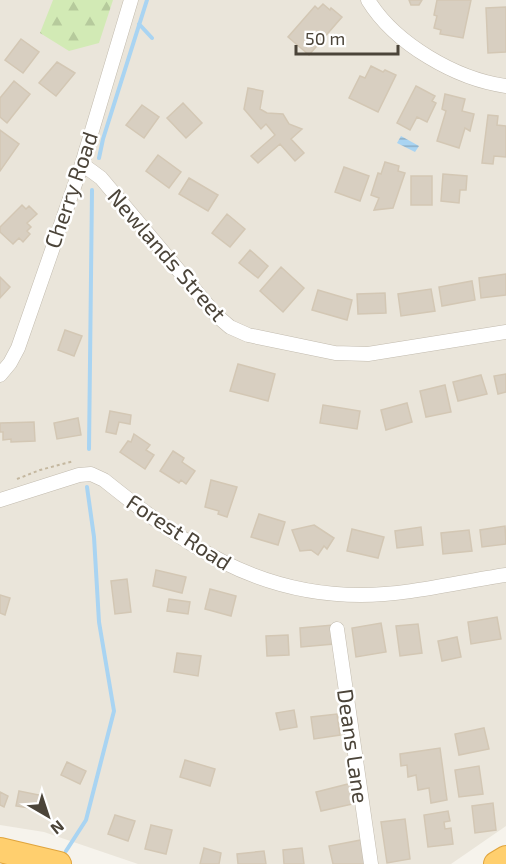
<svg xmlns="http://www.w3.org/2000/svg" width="506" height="864" font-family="'Exo 2',sans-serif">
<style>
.residential{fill:#eae5da}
.forest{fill:url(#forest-firs)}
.water{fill:url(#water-rules)}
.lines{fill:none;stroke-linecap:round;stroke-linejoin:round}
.stream{stroke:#a9d4f2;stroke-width:4}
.building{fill:#d8cfc1;stroke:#d3c7b4;stroke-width:1.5}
.street-casing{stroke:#c2bbae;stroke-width:15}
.highway-casing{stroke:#e0a43c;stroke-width:26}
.path{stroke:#c4b79f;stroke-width:2;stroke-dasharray:3 3;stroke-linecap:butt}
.street{stroke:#fff;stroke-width:14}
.highway{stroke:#ffcf6e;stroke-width:24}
.labels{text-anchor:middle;stroke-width:5;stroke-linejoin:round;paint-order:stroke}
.street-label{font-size:22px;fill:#4b4439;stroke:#fff}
</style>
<defs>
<pattern id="forest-firs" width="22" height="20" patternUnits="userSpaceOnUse" patternTransform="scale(1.5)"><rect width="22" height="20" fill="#d2eab5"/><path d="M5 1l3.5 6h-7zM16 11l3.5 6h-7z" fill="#b6ca9c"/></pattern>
<pattern id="water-rules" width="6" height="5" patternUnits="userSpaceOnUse" patternTransform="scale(1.5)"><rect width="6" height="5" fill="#a9d4f2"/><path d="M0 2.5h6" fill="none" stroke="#8caec5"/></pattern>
</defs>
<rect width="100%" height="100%" fill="#f6f3ec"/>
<path class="residential" d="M0,0H506V826L451,864H138L44,832L0,825Z"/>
<path class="forest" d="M53,0H113L99,43L69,51L40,33Z"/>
<path class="water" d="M401,136L419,146L415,152L397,143Z"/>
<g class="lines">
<path class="stream" d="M139,24L152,38
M99,158L103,139L147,0
M89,449L92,190
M66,851L86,820L114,711L99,622L94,537L87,487"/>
</g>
<path class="building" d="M409,0H422L419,5H411Z
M437,0H471L463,38L440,34L441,30L434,28L437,16L434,15Z
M323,4L330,10L331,8L342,17L309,55L288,37L315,6L318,9Z
M506,7V52L488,53L486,8Z
M21,39L39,52L23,73L5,60Z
M57,62L75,73L56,96L39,83Z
M371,66L383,72L385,70L396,75L378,112L349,98L360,76L365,78Z
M14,81L30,94L7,123L0,117V98Z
M416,86L435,96L432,101L436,103L427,122L417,117L410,130L397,123Z
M248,88L263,91L260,109L267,113L283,114L289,124L302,129L291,139L304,153L295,161L280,144L258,163L251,156L275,135L266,124L261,129L244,109Z
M445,94L465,99L462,111L474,114L470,131L465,128L459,148L437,141L446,111L442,109Z
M183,103L202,123L186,138L167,118Z
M142,105L159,117L144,138L126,125Z
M488,115L498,116L497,125L506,126V157L494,156L493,164L482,163Z
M0,130L19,144L0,171Z
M158,155L181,172L169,188L146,171Z
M385,162L399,166L398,171L405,173L393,208L374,210L379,198L371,195L378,173L381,174Z
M344,167L369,176L360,201L335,192Z
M443,174L467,176L466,190H460L459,203L441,201Z
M411,176H432V205H411Z
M189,178L218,195L208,211L179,194Z
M22,205L26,209L29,206L37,214L27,223L31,227L27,231L30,234L23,242L19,238L13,244L0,232V227Z
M227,214L245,229L230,247L212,233Z
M250,250L268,266L258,278L239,263Z
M281,267L304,288L283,312L260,291Z
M506,274V295L481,298L479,278Z
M0,277L10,287L0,298Z
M472,281L475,300L442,306L439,287Z
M431,289L435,311L401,316L398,294Z
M318,290L352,300L347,320L312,310Z
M385,293L386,313L358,314L357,294Z
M65,330L82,336L74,356L58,350Z
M238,364L275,374L268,401L230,391Z
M506,374V392L498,394L494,376Z
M481,375L487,394L458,401L453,382Z
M445,385L451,412L426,417L420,391Z
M407,403L412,422L386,430L381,410Z
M323,405L360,411L357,429L320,423Z
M110,411L131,415L130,424L119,422L116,434L106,432Z
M78,418L81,435L57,439L54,423Z
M34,422L35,441L11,442V439L3,440V432H0V423Z
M134,434L150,445L146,450L154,455L145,469L120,452L128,441L131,442Z
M173,451L184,458L182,462L195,471L186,484L181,480L179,483L160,471Z
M211,480L237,487L227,517L218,514L219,511L205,507Z
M259,514L285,522L278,545L251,537Z
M314,525L334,538L327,549L324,546L318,555L311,550L300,551L292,530Z
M505,526L506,544L482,547L480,530Z
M421,527L423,545L397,548L395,531Z
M352,529L384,537L378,558L347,551Z
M469,530L472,551L443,554L441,533Z
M156,570L186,577L182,593L153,586Z
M127,579L131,612L115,614L111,581Z
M210,589L236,596L231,616L205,609Z
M0,595L10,598L5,615L0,613Z
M169,599L190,602L188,614L167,611Z
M497,617L501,639L471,644L468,622Z
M381,623L386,652L356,657L352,628Z
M418,624L422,653L400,656L396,626Z
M333,625L334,644L301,647L300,628Z
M288,635L289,655L267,656L266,636Z
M457,637L461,657L442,661L438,641Z
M177,653L201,656L198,676L174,672Z
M294,710L297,727L280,730L276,713Z
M337,714L340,735L314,739L311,717Z
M484,728L489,749L459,755L455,734Z
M440,748L447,800L431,803L429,788L418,790L416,775L408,777L407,765L401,766L400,754Z
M185,760L215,769L210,786L180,777Z
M67,762L86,771L80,784L61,775Z
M479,766L483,794L459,797L455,770Z
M352,783L357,803L321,811L316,792Z
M19,791L44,796L41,810L16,806Z
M0,792L8,796L4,807L0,805Z
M493,803L496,830L475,833L472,806Z
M448,811L450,821L444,822L445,829L451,828L453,844L428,847L424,815Z
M115,815L135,821L128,841L108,834Z
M405,819L410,859L387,863L381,822Z
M151,825L172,830L166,854L145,849Z
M361,840L365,864H333L329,846Z
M204,848L221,853L219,864H200Z
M302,848L304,864H284L283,850Z
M264,851L266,864H238L237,854Z"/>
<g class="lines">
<g class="street-casing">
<path id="street" d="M368,0C395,44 456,79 506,86
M82,164L101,178L216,315L230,327L248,335L335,353L368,354L506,332
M0,375L10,363L18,348L82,164L131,0
M0,500L79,475L91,474L104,480C184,544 254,595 361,595C409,595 458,582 506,575
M337,629L371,864"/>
</g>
<g class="highway-casing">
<path id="highway" d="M0,850L59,864
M496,864L506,858"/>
</g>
<path class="path" d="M17,479L40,470L74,461"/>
<use href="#street" class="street"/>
<use href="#highway" class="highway"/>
</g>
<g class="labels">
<g class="street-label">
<text transform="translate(71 190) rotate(-71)" y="8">Cherry Road</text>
<text transform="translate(167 255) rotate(49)" y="8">Newlands Street</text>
<text transform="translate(179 532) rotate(33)" y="8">Forest Road</text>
<text transform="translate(353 746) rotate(82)" y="8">Deans Lane</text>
</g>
</g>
<g transform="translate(48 816) rotate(141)" stroke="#ffffff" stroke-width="4.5" paint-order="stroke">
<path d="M0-4.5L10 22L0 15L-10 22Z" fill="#4b4439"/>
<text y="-9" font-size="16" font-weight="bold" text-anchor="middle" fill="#4b4439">N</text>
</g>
<path d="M296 45v9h102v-9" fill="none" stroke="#4b4439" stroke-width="3"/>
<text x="305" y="45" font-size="18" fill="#4b4439" stroke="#ffffff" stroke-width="4.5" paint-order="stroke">50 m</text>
</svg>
